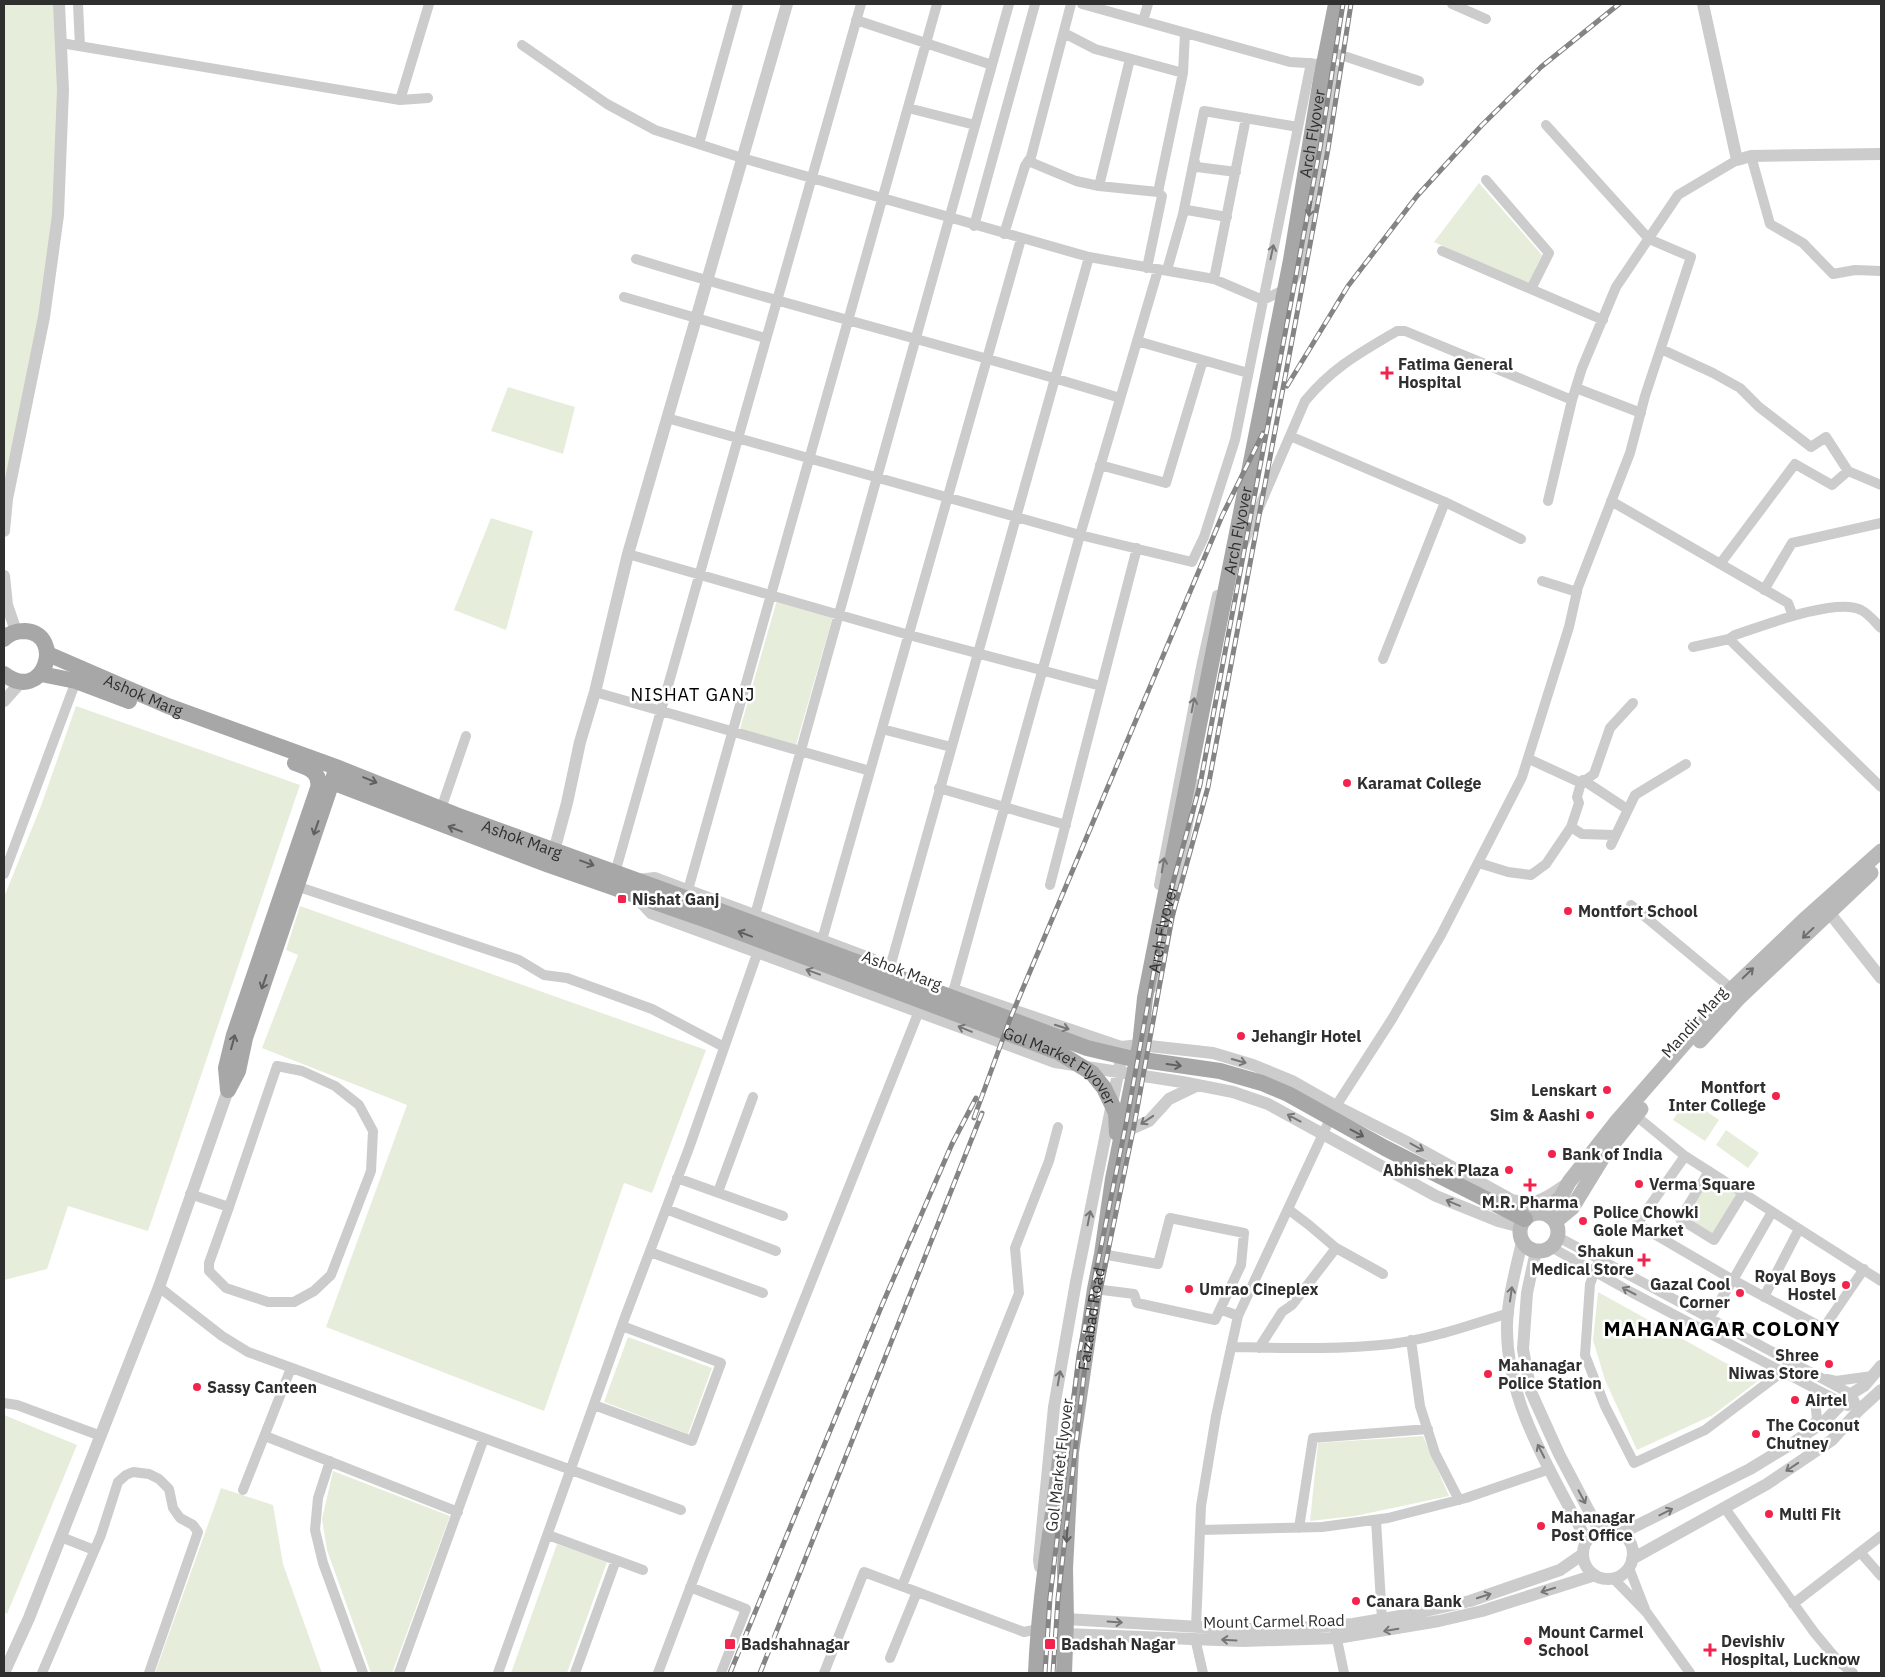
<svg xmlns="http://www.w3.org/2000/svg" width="1885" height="1677" font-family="'IBM Plex Sans',sans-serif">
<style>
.green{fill:#e7eddb}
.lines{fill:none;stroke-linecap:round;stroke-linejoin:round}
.minor{stroke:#ccc;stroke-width:10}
.tertiary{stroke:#ccc;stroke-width:12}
.secondary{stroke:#b9b9b9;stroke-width:15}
.primary{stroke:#a7a7a7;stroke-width:16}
.rail-casing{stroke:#848484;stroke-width:5}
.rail{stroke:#fff;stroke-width:3;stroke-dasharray:9;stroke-linecap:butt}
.oneway{stroke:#767676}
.oneway2{stroke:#5f5f5f}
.oneway3{stroke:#6d6d6d}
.poi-dot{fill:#f3234e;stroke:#fff;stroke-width:2}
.labels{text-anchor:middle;stroke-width:5;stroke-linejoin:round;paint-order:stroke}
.street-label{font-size:16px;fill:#2f2f2f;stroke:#fff}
.poi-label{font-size:16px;font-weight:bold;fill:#2f2f2f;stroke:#fff;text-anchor:start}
.neighbourhood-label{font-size:18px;letter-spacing:1px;fill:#000;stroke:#fff}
.district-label{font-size:21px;font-weight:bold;letter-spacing:1px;fill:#000;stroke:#fff}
</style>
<rect width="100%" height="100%" fill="#fff"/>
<path class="green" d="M4,4H56L59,46L54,219L41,318L4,500Z
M1479,183L1542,255L1528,285L1434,242Z
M508,387L575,407L563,454L491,431Z
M491,518L533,531L506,630L454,610Z
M777,600L833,616L796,745L740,729Z
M76,706L300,785L148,1231L68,1206L47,1269L4,1280V897L41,806Z
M300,906L706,1050L652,1193L624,1183L544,1411L326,1327L407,1105L262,1048L298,955L286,950Z
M1687,1098L1719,1120L1705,1141L1673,1120Z
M1726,1130L1759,1153L1748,1168L1716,1145Z
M1708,1177L1739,1196L1713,1237L1682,1218Z
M1598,1292L1758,1381L1713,1415L1637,1450L1605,1380L1593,1340Z
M628,1337L712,1368L688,1434L604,1402Z
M4,1415L77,1445L7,1614L4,1612Z
M1423,1436L1449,1496L1355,1516L1310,1521L1318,1443Z
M333,1471L450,1516L392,1673H371L327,1550L322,1519Z
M221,1488L273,1505L283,1564L322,1673H155Z
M557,1544L607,1562L567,1673H511Z"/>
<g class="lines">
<path class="minor" d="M78,4L80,46
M1452,4L1486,19
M856,20L992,65
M1143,21L1148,4
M1064,33L1095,49L1183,73
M61,43L400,100L428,98
M522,45L607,104L655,130L742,158L1089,257L1214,279L1263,300L1290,287L1299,269L1335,70L1324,64L1290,62L1082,4
M1326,50L1419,81
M400,100L429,4
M908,108L975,125
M699,144L738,4
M1751,156L1770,224L1803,243L1833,274L1855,270L1881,271
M1028,161L1076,181L1099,186L1158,192
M1236,172L1197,167L1194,160L1204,111L1298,127
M1486,180L1549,253L1531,289
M1099,186L1130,59
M1183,214L1194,160
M974,226L1035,4
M1004,234L1025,166L1031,157L1071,4
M1442,251L1603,320
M636,259C797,309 960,348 1120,398
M1147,268L1162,196L1158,192L1183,73L1185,33
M1167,270L1183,214L1187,210L1227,217
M1214,279L1246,118
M624,297L765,338
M1137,341L1248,373
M1661,349L1713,373L1740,388L1759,407L1811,447L1826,437L1848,471L1881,485
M1576,388L1641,413
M667,418L1080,535L1192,562L1204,537L1235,440L1311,63
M1290,436L1445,502L1521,539
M1100,465L1166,483L1203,360
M1548,501L1572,400L1582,368L1616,287L1678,195L1737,160
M1611,501L1788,603L1793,616
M628,554L909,635L1101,686
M1236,561L1305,401C1333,367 1360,353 1397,331H1405L1572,400
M1720,564L1795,464L1832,485L1848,471
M1542,581L1577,592
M1764,590L1792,543L1881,523
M1729,639L1881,787
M1693,647L1729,639L1735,635C1762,626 1837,597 1861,610C1868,613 1875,622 1881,628
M1383,659L1445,502
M595,692L870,771
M882,729L951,747
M1529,759L1581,783L1594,774L1610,728L1633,703
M1583,780L1627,809
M939,788L1066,825
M441,809L466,736
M1571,827L1582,834L1614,835
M1611,845L1635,795L1686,764
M1479,863L1508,872L1531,875L1546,864L1571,827L1579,803L1577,797L1581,783
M615,873L861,4
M4,874L76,681
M1050,885L1137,548
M1159,885L1202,662L1217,595
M296,886L519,960L544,975L567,978L652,1009L724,1047
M688,890L937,4
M1631,905L1732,989
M755,915L1009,4
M822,940L1021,239
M887,978L1089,257
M1151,989L1158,978L1196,784
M952,996L1080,535L1158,270
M1635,1115L1685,1156L1881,1281
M1685,1156L1637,1224L1733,1280L1821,1327L1825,1326L1864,1269
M1709,1171L1680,1219L1714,1240L1743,1193
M677,1178L783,1216
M718,1192L753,1097
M190,1194L229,1207L209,1263V1271L226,1288L268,1302H294L314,1291L331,1275L371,1171L373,1131L359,1105L335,1086L302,1071L277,1066L229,1207
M666,1209L776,1251
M1288,1209L1309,1225L1336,1248L1383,1274
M1558,1237L1851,1394L1859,1410
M1551,1247L1631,1292L1848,1406
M650,1252L763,1293
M1600,1258L1590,1284L1585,1355L1605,1406L1634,1463L1705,1430L1782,1372L1790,1362
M159,1287L222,1336L248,1352L681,1510
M1095,1289L1134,1294L1137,1303L1215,1320L1241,1265L1244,1233L1170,1218L1158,1264L1102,1254
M1764,1297L1799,1229
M1220,1309L1238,1316
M1706,1323L1733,1280L1772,1212
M1411,1340L1420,1406L1435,1453L1459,1500
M1231,1347C1284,1348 1338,1350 1391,1344C1431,1339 1470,1325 1509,1313
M1259,1348L1282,1312L1292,1305L1336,1248
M1827,1379L1836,1381L1872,1376
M4,1403L17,1405L101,1436
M594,1405L692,1441L721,1363L622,1326
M1809,1430L1817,1419L1814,1389
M265,1436L458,1512
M330,1461L318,1498L315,1530L323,1563L363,1673
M243,1490L291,1368
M1724,1507L1814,1632L1838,1661L1853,1673
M1376,1520L1382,1619
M1299,1528L1313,1438L1428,1429
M1200,1530L1322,1527L1388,1518L1466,1498L1550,1469
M548,1535L643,1570
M61,1537L94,1550
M1860,1552L1881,1576
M1629,1568L1645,1609
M1613,1578L1647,1613L1690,1673
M902,1586L1019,1293L1015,1248L1049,1161L1058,1127
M690,1587L746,1609L721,1673
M1793,1604L1881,1536
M1334,1625L1344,1673
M1196,1627L1201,1506L1216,1416L1238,1316L1336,1106L1392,1019L1441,935L1522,777L1569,627L1578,587L1630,453L1645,396L1691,257L1649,239L1546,125
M1195,1638L1203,1673
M890,1658L917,1592
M42,1673L101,1535L118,1482L126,1475L133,1472L149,1474L159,1479L169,1489L173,1508L180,1518L193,1525L198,1532L149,1673
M399,1673L484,1438
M498,1673L625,1317L689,1148L758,951
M575,1673L616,1560
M658,1673L701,1559L919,1011
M824,1673L864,1572L1024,1632L1038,1629"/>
<path class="tertiary" d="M1703,4L1737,160L1751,156L1881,154
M4,531L7,499L44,317L58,215L63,90L59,4
M4,576L7,605L16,631
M4,701L21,682
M554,851L567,803L580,742L595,692L628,554L787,4
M637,880L655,878L872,959
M636,897L651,913L1055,1062L1182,1082L1233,1092L1268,1104L1436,1196L1498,1221L1521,1227
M1824,906L1881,978
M954,990L1121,1047L1140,1045L1213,1053L1253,1065L1292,1081L1336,1106L1405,1141L1512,1200C1538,1207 1548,1196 1568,1183
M1122,1133L1149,1121L1169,1099L1198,1085
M1522,1242C1516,1268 1508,1297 1507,1324C1505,1403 1553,1474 1587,1541
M1536,1251L1527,1293L1523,1349L1531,1392L1559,1454L1599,1530
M1583 1554a25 25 0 1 1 50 0a25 25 0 1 1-50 0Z
M1622,1533L1750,1469L1793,1443L1826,1420L1851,1394L1864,1386L1881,1366
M1632,1559L1767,1484L1832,1440L1859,1410L1881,1390
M1040,1567L1039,1560L1054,1407L1076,1282L1120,1064
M1066,1619L1233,1629L1299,1628L1353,1624L1412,1614L1470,1601L1560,1570L1583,1554
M1065,1634L1243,1641L1337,1638L1439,1621L1482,1611L1595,1575
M4,1673L29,1618L159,1287L228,1090"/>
<path class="secondary" d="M1700,1041L1739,998L1871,873
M1520 1232a19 19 0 1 1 38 0a19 19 0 1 1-38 0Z
M1542,1213L1561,1197L1569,1182L1617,1121L1732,989L1806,918L1881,851
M1555,1222L1572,1208L1605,1154L1641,1109"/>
<g class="primary">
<path d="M4,639C9,633 17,631 25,631C66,634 44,705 4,674"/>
<path id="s1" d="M48,654L168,706L336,767L456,815L669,892L1087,1048L1129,1058L1220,1071L1262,1083L1288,1094L1385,1148L1525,1219"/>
<path d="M41,674L76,681L129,701"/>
<path d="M295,763C308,768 321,771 318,788L234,1035L226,1068L228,1090L238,1071L245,1038L335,773"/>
<path id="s2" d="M332,782L549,865L715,923L1058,1052L1092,1073L1104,1088L1116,1113L1117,1133"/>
<path d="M1036,1673C1039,1599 1052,1526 1061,1452"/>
<path id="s3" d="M1064,1673L1066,1619L1065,1569L1071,1452L1095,1289L1102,1254L1113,1179L1140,1045L1145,998L1291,260L1321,79L1336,4"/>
</g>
<g class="rail-casing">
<g id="rail">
<path d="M1287,386L1348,286L1417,196L1481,126L1541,67L1619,4"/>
<path d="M974,1118L1010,1019L1222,516L1263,433"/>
<path d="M730,1673L882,1305L952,1144L976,1098"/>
<path d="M760,1673L982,1113"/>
<path id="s4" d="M1045,1673L1050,1598L1079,1355L1126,1124L1164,915L1200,785L1320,148L1343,4"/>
<path d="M1053,1673L1058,1599L1086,1357L1134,1126L1172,917L1208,787L1328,149L1351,4"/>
</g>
</g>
<use href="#rail" class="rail"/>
</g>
<defs><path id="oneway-shaft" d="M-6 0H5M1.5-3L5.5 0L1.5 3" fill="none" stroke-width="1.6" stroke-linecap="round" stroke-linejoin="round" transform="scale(1.25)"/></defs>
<g class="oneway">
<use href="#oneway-shaft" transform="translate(1310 209) rotate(100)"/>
<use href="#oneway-shaft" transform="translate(1272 252) rotate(-78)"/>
<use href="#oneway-shaft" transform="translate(1193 705) rotate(-79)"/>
<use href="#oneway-shaft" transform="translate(1163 865) rotate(-80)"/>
<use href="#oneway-shaft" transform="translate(813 972) rotate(-160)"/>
<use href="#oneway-shaft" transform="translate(1062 1027) rotate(18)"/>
<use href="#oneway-shaft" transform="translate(965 1029) rotate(-158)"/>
<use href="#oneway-shaft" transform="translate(1239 1061) rotate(16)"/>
<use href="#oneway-shaft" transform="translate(1294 1118) rotate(-152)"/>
<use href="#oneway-shaft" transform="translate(1147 1120) rotate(146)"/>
<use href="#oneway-shaft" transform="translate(1417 1147) rotate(29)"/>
<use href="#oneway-shaft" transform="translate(1453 1203) rotate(-157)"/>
<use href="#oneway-shaft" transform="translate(1089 1218) rotate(-79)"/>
<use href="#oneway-shaft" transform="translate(1629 1291) rotate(-152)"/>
<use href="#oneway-shaft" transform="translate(1511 1294) rotate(-82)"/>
<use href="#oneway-shaft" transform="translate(1059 1378) rotate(-80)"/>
<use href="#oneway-shaft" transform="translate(1541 1451) rotate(-117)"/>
<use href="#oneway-shaft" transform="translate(1792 1467) rotate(146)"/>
<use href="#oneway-shaft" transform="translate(1582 1497) rotate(62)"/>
<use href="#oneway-shaft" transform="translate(1666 1512) rotate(-27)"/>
<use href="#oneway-shaft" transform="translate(1548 1590) rotate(163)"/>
<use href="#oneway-shaft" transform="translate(1484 1596) rotate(-18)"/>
<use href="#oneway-shaft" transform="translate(1115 1622) rotate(4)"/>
<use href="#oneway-shaft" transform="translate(1391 1630) rotate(170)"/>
<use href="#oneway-shaft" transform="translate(1229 1640) rotate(-177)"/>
</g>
<g class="oneway2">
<use href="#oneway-shaft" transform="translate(370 780) rotate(22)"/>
<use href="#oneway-shaft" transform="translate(316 828) rotate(109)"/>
<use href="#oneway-shaft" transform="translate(455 829) rotate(-159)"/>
<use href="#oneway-shaft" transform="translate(587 863) rotate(20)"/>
<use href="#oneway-shaft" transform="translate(745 934) rotate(-159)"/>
<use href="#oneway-shaft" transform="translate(264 982) rotate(109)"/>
<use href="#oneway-shaft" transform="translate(233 1042) rotate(-75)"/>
<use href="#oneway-shaft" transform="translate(1174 1065) rotate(8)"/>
<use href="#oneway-shaft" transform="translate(1357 1133) rotate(28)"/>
<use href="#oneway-shaft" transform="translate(1067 1535) rotate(93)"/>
</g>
<g class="oneway3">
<use href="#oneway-shaft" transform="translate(1808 933) rotate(137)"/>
<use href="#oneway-shaft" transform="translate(1748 973) rotate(-44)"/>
</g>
<g class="poi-dot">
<path d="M1384.5 365.5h5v5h5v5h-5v5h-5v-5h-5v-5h5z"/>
<circle cx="1347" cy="783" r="5"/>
<rect x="617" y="894" width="10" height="10" rx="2.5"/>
<circle cx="1568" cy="911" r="5"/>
<circle cx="1241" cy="1036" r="5"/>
<circle cx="1607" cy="1090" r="5"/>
<circle cx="1776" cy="1096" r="5"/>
<circle cx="1590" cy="1115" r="5"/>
<circle cx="1552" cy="1154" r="5"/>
<circle cx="1509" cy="1170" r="5"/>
<circle cx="1639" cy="1184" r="5"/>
<path d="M1527.5 1177.5h5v5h5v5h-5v5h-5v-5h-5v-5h5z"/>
<circle cx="1583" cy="1221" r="5"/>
<path d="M1641.5 1252.5h5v5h5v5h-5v5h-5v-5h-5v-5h5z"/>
<circle cx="1846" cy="1285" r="5"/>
<circle cx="1189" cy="1289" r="5"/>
<circle cx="1740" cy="1293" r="5"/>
<circle cx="1829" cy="1364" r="5"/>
<circle cx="1488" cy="1374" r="5"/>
<circle cx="197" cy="1387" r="5"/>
<circle cx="1795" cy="1400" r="5"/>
<circle cx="1756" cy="1434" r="5"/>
<circle cx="1769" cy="1514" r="5"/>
<circle cx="1541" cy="1526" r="5"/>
<circle cx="1356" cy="1601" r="5"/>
<circle cx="1528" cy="1641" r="5"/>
<rect x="724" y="1638" width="12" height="12" rx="2.5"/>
<rect x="1044" y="1638" width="12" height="12" rx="2.5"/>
<path d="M1707.5 1642.5h5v5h5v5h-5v5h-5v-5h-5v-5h5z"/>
</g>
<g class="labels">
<g class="street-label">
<text dy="6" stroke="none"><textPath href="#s3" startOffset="1562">Arch Flyover</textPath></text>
<text dy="6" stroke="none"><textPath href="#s3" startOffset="1158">Arch Flyover</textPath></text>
<text dy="6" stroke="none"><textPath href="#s1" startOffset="104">Ashok Marg</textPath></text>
<text dy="6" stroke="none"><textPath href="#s1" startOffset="509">Ashok Marg</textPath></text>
<text dy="6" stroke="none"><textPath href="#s4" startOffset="754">Arch Flyover</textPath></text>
<text transform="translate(902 970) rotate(21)" y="6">Ashok Marg</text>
<text transform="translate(1694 1022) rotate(-48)" y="6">Mandir Marg</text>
<text dy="6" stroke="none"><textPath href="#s2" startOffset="784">Gol Market Flyover</textPath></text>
<text dy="6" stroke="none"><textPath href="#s3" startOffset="356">Faizabad Road</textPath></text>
<text transform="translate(1059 1465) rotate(-83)" y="6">Gol Market Flyover</text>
<text transform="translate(1274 1621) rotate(-1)" y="6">Mount Carmel Road</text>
</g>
<g class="poi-label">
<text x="1398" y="370">Fatima General<tspan x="1398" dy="18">Hospital</tspan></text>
<text x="1357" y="789">Karamat College</text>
<text x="632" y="905">Nishat Ganj</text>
<text x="1578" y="917">Montfort School</text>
<text x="1251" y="1042">Jehangir Hotel</text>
<text x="1766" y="1093" text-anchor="end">Montfort<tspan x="1766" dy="18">Inter College</tspan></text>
<text x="1597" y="1096" text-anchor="end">Lenskart</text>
<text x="1580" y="1121" text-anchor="end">Sim &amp; Aashi</text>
<text x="1562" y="1160">Bank of India</text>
<text x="1499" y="1176" text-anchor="end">Abhishek Plaza</text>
<text x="1649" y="1190">Verma Square</text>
<text x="1530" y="1208" text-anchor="middle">M.R. Pharma</text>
<text x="1593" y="1218">Police Chowki<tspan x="1593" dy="18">Gole Market</tspan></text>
<text x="1634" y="1257" text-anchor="end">Shakun<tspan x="1634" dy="18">Medical Store</tspan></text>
<text x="1836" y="1282" text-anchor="end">Royal Boys<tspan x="1836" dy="18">Hostel</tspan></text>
<text x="1730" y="1290" text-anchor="end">Gazal Cool<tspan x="1730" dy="18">Corner</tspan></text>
<text x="1199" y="1295">Umrao Cineplex</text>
<text x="1819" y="1361" text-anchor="end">Shree<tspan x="1819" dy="18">Niwas Store</tspan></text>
<text x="1498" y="1371">Mahanagar<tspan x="1498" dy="18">Police Station</tspan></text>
<text x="207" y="1393">Sassy Canteen</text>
<text x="1805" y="1406">Airtel</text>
<text x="1766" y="1431">The Coconut<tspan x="1766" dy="18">Chutney</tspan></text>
<text x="1779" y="1520">Multi Fit</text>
<text x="1551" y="1523">Mahanagar<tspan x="1551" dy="18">Post Office</tspan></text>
<text x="1366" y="1607">Canara Bank</text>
<text x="1538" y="1638">Mount Carmel<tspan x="1538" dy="18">School</tspan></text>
<text x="1721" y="1647">Devishiv<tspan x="1721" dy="18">Hospital, Lucknow</tspan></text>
<text x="741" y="1650">Badshahnagar</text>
<text x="1061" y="1650">Badshah Nagar</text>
</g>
<g class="neighbourhood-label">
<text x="693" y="701">NISHAT GANJ</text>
</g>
<g class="district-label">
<text x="1722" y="1336">MAHANAGAR COLONY</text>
</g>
</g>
<rect width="1885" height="1677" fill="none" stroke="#2f2f2f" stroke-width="10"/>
</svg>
